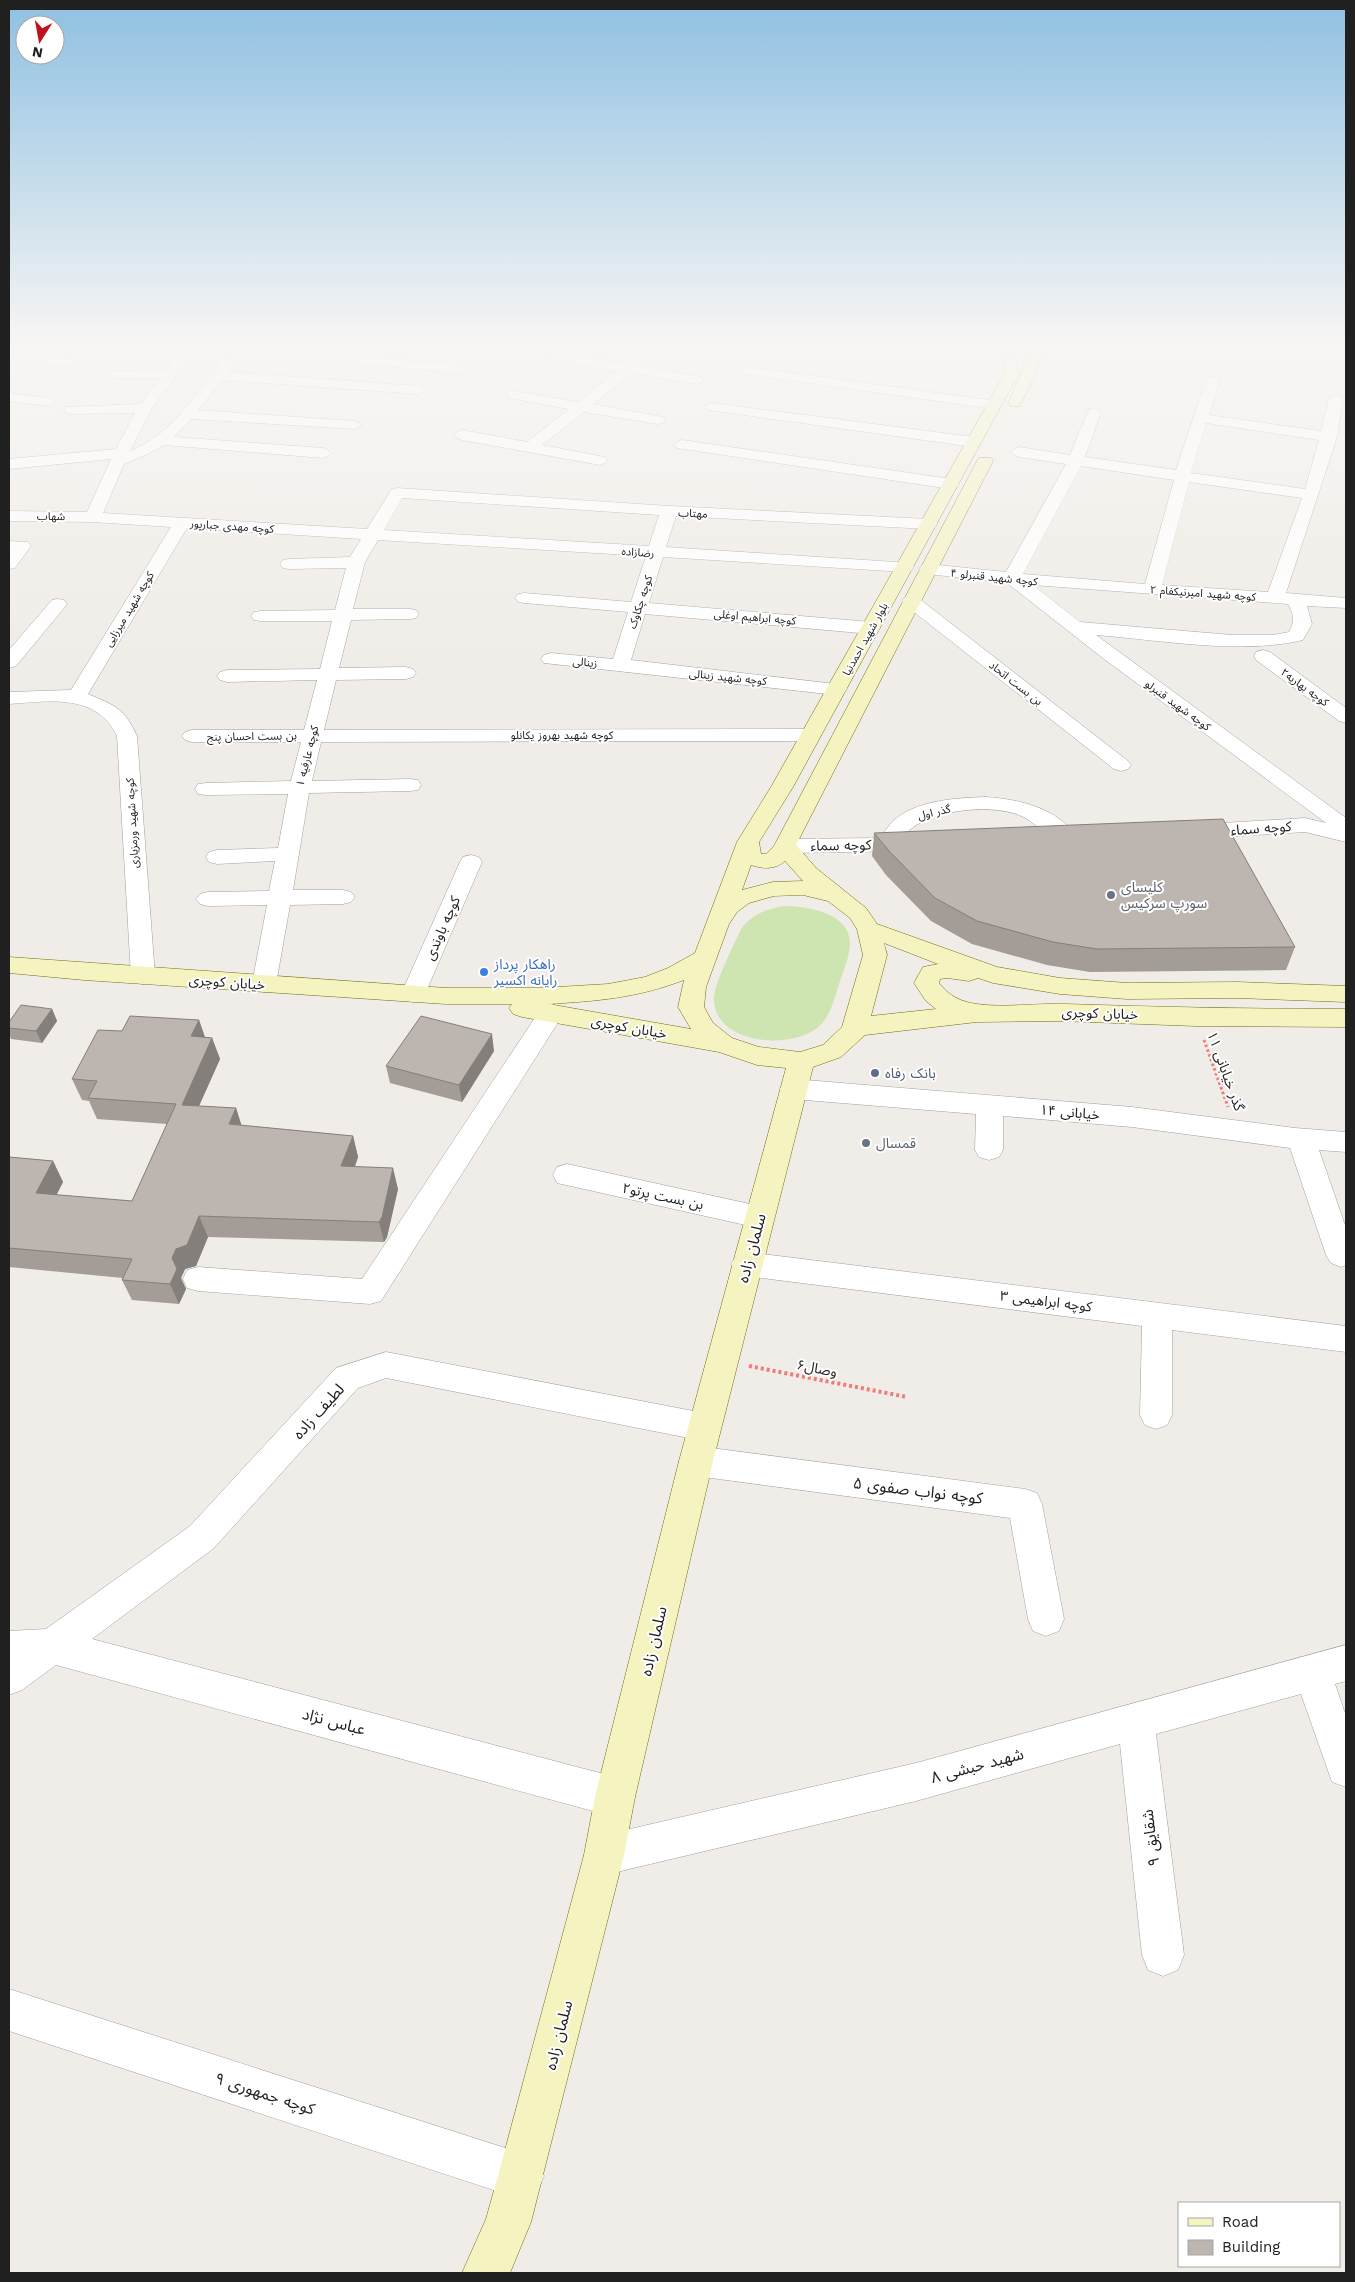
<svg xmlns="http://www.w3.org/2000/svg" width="1355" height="2282" font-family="'Work Sans','Noto Sans Arabic',sans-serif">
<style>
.grass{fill:#cfe5b1}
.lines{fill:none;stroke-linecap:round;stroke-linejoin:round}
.street-casing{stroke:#a1a1a1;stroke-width:1}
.secondary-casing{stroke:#6d6f0e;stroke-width:1}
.path-far1{stroke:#ef7c79;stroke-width:3;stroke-dasharray:2.5 2.5;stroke-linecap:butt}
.path{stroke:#ef7c79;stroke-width:4;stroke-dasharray:3 3;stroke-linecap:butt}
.street{fill:#fff;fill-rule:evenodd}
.secondary{fill:#f5f3c0;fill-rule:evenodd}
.wall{fill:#a39c97}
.shaded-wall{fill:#847f7b}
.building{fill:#bdb5b0;stroke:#847f7b}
.worship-dot{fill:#6b7280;stroke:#fff;stroke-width:2}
.shop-dot{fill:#3f7fe0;stroke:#fff;stroke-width:2}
.service-dot{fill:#5c6f8a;stroke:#fff;stroke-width:2}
.labels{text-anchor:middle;stroke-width:4;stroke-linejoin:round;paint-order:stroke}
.far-street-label{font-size:11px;fill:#202020;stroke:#fff}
.street-label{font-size:14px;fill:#202020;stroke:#fff}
.worship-label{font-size:14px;fill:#5b616d;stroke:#fff;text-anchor:start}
.shop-label{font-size:14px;fill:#366cbe;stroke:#fff;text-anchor:start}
.service-label{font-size:14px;fill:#4e5e75;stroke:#fff;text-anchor:start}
.near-street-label{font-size:16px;fill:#202020;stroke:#fff}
</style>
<rect width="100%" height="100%" fill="#f0ece7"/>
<path class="grass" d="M784,906C807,906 850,913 850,943C850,956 843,971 839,984C834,999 831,1017 817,1028C790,1050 715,1044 714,1000C713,985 734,945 741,929C752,914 766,909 784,906Z"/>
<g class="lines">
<g class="street-casing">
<path id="street" d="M198,345L152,408L130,451C171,435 197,393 223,360L228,359L235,363L228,372L419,386L426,390L419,394L222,380L198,410L355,421L362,425L355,429L191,419L174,437L323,448L328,450L331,453L328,456L323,458L164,445L150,453L124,464L103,513L367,529L391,490L397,488L669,506L929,519L935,520L937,524L935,528L929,529L676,516L666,547L911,563L914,567L911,571L905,572L663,557L649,603L871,622L878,624L880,628L878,632L871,634L645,614L631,660L844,685L847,689L844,693L837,695L544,663L541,659L544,655L551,653L613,659L628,612L524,603L518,602L515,598L518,594L524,593L631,602L646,556L378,540L365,562L353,609H410L416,610L419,614L416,618L410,619L351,620L339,668L406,667L413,669L416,673L413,677L406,679L336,680L324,730L811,729L818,731L821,735L818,739L811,741L321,742L312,781L410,779L418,780L421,785L418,790L410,791L309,793L293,890H343L351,892L355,897L351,902L343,904L290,905L276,984L273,990L264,992L255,990L252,984L267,905L208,906L200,904L196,899L200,894L208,892L269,891L275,861L217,864L209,862L206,857L209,852L217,850L278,848L288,794L206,795L198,794L195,789L198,784L206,783L291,781L301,742H192L185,740L182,736L185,732L192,730H304L317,680L227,682L220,680L217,676L220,672L227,670L320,669L332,621H260L254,620L251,616L254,612L260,611L335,610L346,568L289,569L283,568L280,564L283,560L289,559L350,557L361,539L187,528L88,694C116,706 124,708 137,736L155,976L152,982L143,984L134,982L131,976L117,736C97,693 49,701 9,704V692L71,690L171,527L93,522L9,521V511L87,512L111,459L9,469V459L116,449L135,413L71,414L66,413L64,410L66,407L141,404L160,378H115L108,374L110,371L166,370L178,353L120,354L115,353L113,350L115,347ZM402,498L659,515L649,546L384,530Z
M240,345L458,365L465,369L458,373L235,352L233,349L235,346Z
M651,345H666L640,366L702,377L704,380L702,383L697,384L632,373L593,404L663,417L665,420L663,423L658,424L584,412L542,445L605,457L608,460L605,463L600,465L462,440L457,438L454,435L457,432L462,430L527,442L569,409L509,398L507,395L509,392L514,391L578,402L617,371L553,360L551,357L553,354L558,353L626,364Z
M732,345H749L742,349L734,348Z
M1239,345H1342L1344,347L1337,351L1246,349Z
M9,351L71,359L78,363L71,367L9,359Z
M750,367L995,401L1002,405L995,409L745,374L743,371L745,368Z
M1213,376L1220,380L1209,415L1321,431L1329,399L1336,395L1343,399L1337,437L1286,593L1346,598V608L1307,606L1312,624L1303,640C1241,655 1161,640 1096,635L1346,818V842L1305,832L1191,839L1183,837L1180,832L1183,827L1191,825L1305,818L1326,823L1104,659L1007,583L928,574L922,573L919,569L922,565L928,564L1006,572L1066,464L1019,457L1014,455L1011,452L1014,449L1019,447L1070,455L1089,409L1094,408L1101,412L1085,457L1176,470L1206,380ZM1206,423L1319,440L1305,489L1191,473ZM1081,466L1174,480L1145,584L1023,574ZM1189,482L1302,498L1268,592L1162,585ZM1033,585L1288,604C1294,614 1295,622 1289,632L1273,635H1232L1080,622Z
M9,393L48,398L55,402L48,406L9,401Z
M713,403L974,437L979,439L982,442L979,445L974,447L708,410L706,407L708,404Z
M682,440L951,479L957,481L959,484L957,487L951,489L677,448L674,445L677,442Z
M9,541L28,542L31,546L15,568L9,569Z
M911,596L917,597L1128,761L1131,765L1128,769L1121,771L1114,769L905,605L902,601L905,597Z
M58,599L64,600L67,604L64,608L16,666L9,668V650L52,600Z
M1263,650L1270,652L1346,708V723L1339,721L1256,660L1254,656L1256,652Z
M985,797C1019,799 1058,808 1078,838L1075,843C1054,848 1038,822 1019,815C988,803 923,810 903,837L919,839L922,844L919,849L911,851L785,853L777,851L774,846L777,841L785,839L880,838C886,830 891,822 898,817C921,800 958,798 985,797Z
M471,855L479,857L482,862L425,994L422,1000L413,1002L404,1000L401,994L460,862L463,857Z
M551,1004L560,1007L564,1013L381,1301L370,1304L198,1291L187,1288L183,1279L187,1270L198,1267L362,1279L542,1007Z
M793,1079L1132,1107L1295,1128L1346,1132V1152L1319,1150L1346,1228V1265L1341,1267L1331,1263L1326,1255L1290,1148L1132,1127L1003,1116V1150L999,1157L989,1160L979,1157L975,1150L976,1114L793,1099L784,1096L780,1089L784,1082Z
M567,1164L759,1206L769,1209L773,1217L769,1225L759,1228L557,1183L553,1175L557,1167Z
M746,1252L1346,1326V1352L1172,1330V1415L1167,1425L1156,1429L1145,1425L1140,1415L1142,1326L746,1276L736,1272L731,1264L736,1256Z
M386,1352L704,1413L715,1417L720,1427L715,1437L704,1441L386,1378L358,1388L214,1548L92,1639L615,1777L629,1783L635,1797L629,1811L615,1817L56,1665L22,1690L9,1695V1631L46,1629L190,1526L336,1368Z
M696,1446L1025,1489L1037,1493L1042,1504L1064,1619L1059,1631L1046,1636L1033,1631L1028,1619L1010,1518L696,1476L684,1471L679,1461L684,1451Z
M1346,1645V1681L1335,1684L1346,1716V1787L1332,1782L1301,1694L1156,1734L1184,1955L1178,1970L1163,1976L1148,1970L1142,1955L1120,1744L916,1801L604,1875L590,1869L584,1855L590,1841L604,1835L916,1763Z
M9,1989L521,2153L537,2160L544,2176L537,2192L521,2199L9,2031Z"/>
</g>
<g class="secondary-casing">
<path id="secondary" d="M945,345L1003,346L1004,350H1012L1019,373L793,787L759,842L761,854H766L774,846L977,461L979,458H991L993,461L796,845L816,868L866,908L877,924L997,967L1060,978L1127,983L1237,982L1346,986V1002L1237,998L1127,999L1060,994L993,983L978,978L969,981L947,978L940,979L939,983C949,996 961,1002 977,1004C1002,1008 1038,1003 1065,1004C1158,1007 1252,1009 1346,1009V1027L1196,1026L1060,1021L977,1022L865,1035L841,1057L813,1067L713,1461L635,1797L624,1855L531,2222L510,2273H462L486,2219L498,2176L584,1855L595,1797L679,1461L786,1068L757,1065L719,1052L522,1017L513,1014L509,1008L512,1004H446L84,980L9,973V957L446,988H541L608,984L645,977L668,968L695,953L737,842L771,787L1005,373L1001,352L952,349ZM785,861L803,881L773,882L742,890L751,865C763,869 775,870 785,861ZM803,895L828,901L850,918L857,929L863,955L842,1027L823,1045L800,1052L759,1047L732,1038L713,1023L704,1007L706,987L729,924L737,912L749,903L774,896ZM884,943L938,964L923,967L914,983L926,1001L936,1009L871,1016L887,955ZM684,980L678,1007L691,1029L548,1004C598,1001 637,998 684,980Z
M1034,348L1041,352L1036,372L1020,406H1010L1008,403L1022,372L1027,352Z"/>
</g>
<path class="path-far1" d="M1204,1040L1228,1107"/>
<path class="path" d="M749,1366L907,1397"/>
<use href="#street" class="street"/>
<use href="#secondary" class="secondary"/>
</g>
<path class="wall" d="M874,833L1295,947L1286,970L1090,972L1047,965L972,944L931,921L886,875L872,856Z
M52,1009L57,1021L42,1043L11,1039L9,1034V1022Z
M199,1020L205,1037L212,1038L220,1059L199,1106L236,1108L241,1125L353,1136L358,1157L355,1167L398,1189L387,1237L384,1242L208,1237L196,1266L185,1269L181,1278L186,1289L179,1304L132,1300L122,1280L123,1278L9,1267V1157L53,1161L63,1182L56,1195L132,1201L167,1124L97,1119L89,1101L82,1100L72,1079Z
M494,1051L462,1102L390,1083L386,1066Z"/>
<path class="shaded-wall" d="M52,1009L57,1021L42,1043L36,1031Z
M199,1020L206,1041L191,1036Z
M492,1034L494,1051L462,1102L459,1085Z
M212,1038L220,1059L190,1126L182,1105Z
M236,1108L243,1130L229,1124Z
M353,1136L358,1157L347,1187L341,1166Z
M53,1161L63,1182L47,1214L36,1193Z
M393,1168L398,1189L387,1237L384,1242L379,1222Z
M199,1216L208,1237L196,1266L185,1269L181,1278L186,1289L179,1304L170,1284L172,1258L176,1249Z"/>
<path class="building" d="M1223,819L1295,947L1097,949L1053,942L977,921L935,898L890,852L874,833Z
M21,1005L52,1009L36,1031L9,1028V1022Z
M130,1016L199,1020L191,1036L212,1038L182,1105L236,1108L229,1124L353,1136L341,1166L393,1168L382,1217L379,1222L199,1216L187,1245L176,1249L172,1258L177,1269L170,1284L122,1280L132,1259L9,1248V1157L53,1161L36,1193L132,1201L176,1104L88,1098L97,1081L72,1079L98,1030L122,1031Z
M421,1016L492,1034L459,1085L386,1066Z"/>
<linearGradient id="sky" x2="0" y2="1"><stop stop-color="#8fc0e2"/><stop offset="0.52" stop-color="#f8f6f4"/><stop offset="1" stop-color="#f8f6f4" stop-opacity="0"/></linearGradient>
<rect width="1355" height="664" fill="url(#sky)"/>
<g class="worship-dot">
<circle cx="1111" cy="895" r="5"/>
<circle cx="866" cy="1143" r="5"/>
</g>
<circle class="shop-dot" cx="484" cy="972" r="5"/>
<circle class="service-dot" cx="875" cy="1073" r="5"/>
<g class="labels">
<g class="far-street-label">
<text transform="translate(693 513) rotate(3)" y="4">مهتاب</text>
<text transform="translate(51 516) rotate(1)" y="4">شهاب</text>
<text transform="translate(232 526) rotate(4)" y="4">کوچه مهدی جبارپور</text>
<text transform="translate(638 552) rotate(4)" y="4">رضازاده</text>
<text transform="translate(994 577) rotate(6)" y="4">کوچه شهید قنبرلو ۴</text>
<text transform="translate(1203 593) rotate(4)" y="4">کوچه شهید امیرنیکفام ۲</text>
<text transform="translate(640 602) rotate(-72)" y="4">کوچه چکاوک</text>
<text transform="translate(129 609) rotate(-59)" y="4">کوچه شهید میرزایی</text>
<text transform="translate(755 617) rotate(5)" y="4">کوچه ابراهیم اوغلی</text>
<text transform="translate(865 639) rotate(-61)" y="4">بلوار شهید احمدنیا</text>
<text transform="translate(585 662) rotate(5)" y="4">زینالی</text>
<text transform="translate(728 677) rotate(6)" y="4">کوچه شهید زینالی</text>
<text transform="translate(1016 683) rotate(38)" y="4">بن بست اتحاد</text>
<text transform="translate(1305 687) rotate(36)" y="4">کوچه بهاریه۲</text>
<text transform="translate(1178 705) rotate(36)" y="4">کوچه شهید قنبرلو</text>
<text x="562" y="739">کوچه شهید بهروز یکانلو</text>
<text transform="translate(252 736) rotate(-1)" y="4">بن بست احسان پنج</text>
<text transform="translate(307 756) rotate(-76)" y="4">کوچه عارفیه ۱</text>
<text transform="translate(934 812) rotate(-13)" y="4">گذر اول</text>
<text transform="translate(132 823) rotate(-93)" y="4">کوچه شهید ورمزیاری</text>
</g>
<g class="street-label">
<text transform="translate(1261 828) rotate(-4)" y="5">کوچه سماء</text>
<text transform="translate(841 845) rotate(-1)" y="5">کوچه سماء</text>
<text transform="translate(442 928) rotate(-66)" y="5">کوچه باوندی</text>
<text transform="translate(227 982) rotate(4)" y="5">خیابان کوچری</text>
<text transform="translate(1100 1013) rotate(2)" y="5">خیابان کوچری</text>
<text transform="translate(629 1027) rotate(10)" y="5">خیابان کوچری</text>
<text transform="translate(1226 1071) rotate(70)" y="5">گذر خیابانی ۱۱</text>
<text transform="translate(1070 1112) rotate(5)" y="5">خیابانی ۱۴</text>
<text transform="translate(663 1196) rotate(12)" y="5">بن بست پرتو۲</text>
<text transform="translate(1046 1301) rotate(7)" y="5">کوچه ابراهیمی ۳</text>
<text transform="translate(817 1368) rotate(11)" y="5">وصال۶</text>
</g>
<g class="worship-label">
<text x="1121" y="892">کلیسای<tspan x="1121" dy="16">سورپ سرکیس</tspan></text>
<text x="876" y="1148">قمسال</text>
</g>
<g class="shop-label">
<text x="494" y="969">راهکار پرداز<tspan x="494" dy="16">رایانه اکسیر</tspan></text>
</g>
<g class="service-label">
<text x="885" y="1078">بانک رفاه</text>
</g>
<g class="near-street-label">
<text transform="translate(751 1248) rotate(-75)" y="6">سلمان زاده</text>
<text transform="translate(318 1411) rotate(-48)" y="6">لطیف زاده</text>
<text transform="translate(918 1490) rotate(7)" y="6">کوچه نواب صفوی ۵</text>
<text transform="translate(653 1641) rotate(-77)" y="6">سلمان زاده</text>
<text transform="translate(334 1721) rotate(15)" y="6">عباس نژاد</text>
<text transform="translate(977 1765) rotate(-15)" y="6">شهید حبشی ۸</text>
<text transform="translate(1150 1838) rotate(-97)" y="6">شقایق ۹</text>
<text transform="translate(558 2035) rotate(-76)" y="6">سلمان زاده</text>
<text transform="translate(265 2093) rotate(18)" y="6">کوچه جمهوری ۹</text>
</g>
</g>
<rect width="1355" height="2282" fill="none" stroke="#202020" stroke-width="20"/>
<rect x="1178" y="2202" width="162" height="65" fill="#ffffff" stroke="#a6a6a6"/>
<rect x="1188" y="2218" width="25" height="8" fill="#f5f3c0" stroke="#a6a6a6"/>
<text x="1222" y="2227" font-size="15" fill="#202020">Road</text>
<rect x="1188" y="2240" width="25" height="15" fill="#bdb5b0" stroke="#a6a6a6"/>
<text x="1222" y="2252" font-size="15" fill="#202020">Building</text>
<g transform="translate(40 40) rotate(191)"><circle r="24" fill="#ffffff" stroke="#a6a6a6"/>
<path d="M0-4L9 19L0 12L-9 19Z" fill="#bf111f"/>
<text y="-8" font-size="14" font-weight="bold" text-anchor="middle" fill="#202020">N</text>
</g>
</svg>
